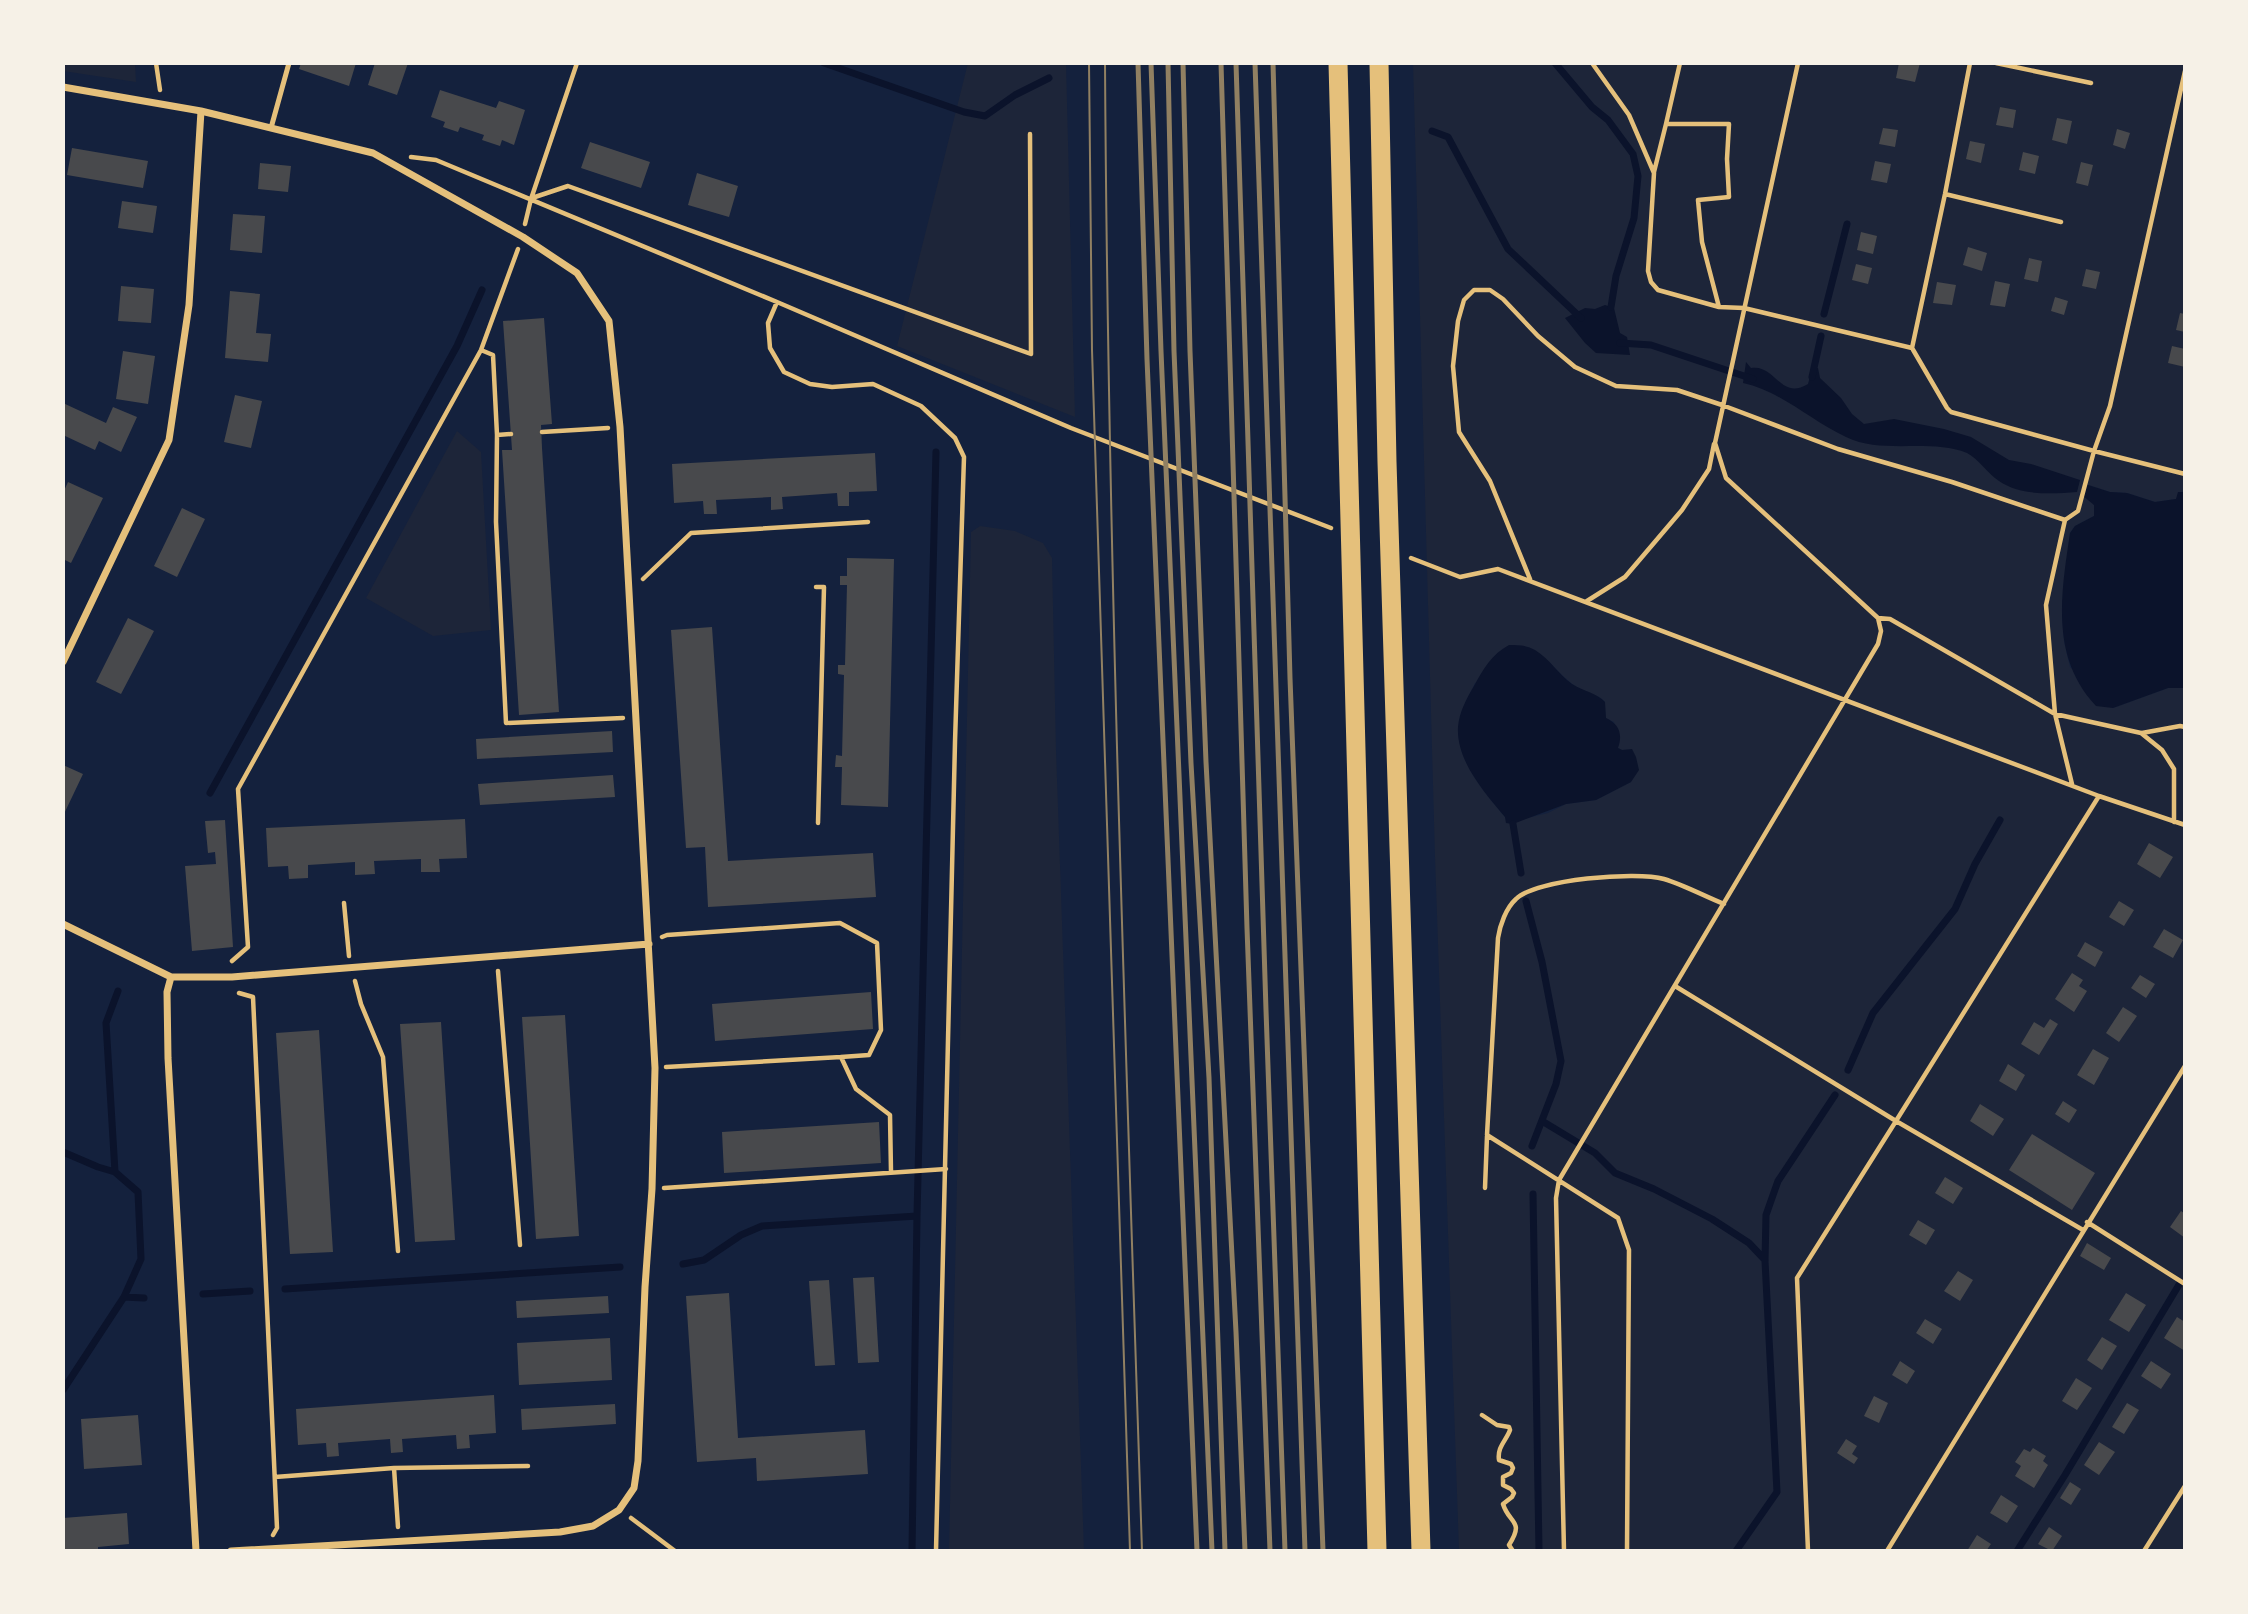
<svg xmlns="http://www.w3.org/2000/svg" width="2248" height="1614" font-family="'Alegreya Sans',sans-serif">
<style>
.green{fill:#1d2539;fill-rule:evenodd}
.water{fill:#0b132b}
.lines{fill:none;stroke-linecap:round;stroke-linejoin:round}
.stream{stroke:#0b132b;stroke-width:7}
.building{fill:#48494c}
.path{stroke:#e5c07b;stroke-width:4.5}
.service{stroke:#e5c07b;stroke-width:5}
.minor{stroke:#e5c07b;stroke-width:7}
.trunk{stroke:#e5c07b;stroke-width:19}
.tram{stroke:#918062;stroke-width:2}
.rail{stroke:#918062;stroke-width:5}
</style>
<rect width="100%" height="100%" fill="#14213d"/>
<path class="green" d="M63,63H135L136,82L63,71Z
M968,63H1066L1075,417L897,346Z
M1413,63H2185V492L2184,490L2176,499L2155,502L2127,493L2110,492L2085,484L2094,505V516L2075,526L2070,533L2062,610L2064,641L2070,667L2113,708L2168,688H2185V1551H1459L1435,857ZM1550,663C1560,673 1568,682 1580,689C1589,695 1599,694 1605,702V718L1614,722L1618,748L1622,750L1631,782L1596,800L1566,804L1548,813L1507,823L1505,817C1485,793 1454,758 1459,724C1461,709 1469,696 1475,683Z
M457,431L481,452L491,630L433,636L366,598Z
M980,526L1015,531L1043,543L1052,558L1056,750L1084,1551H949L971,532Z"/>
<path class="water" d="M1605,305L1614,308L1620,333L1627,337L1630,355L1596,353L1585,343L1565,318L1585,308L1595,309Z
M1746,362L1751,368C1776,364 1780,401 1808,384L1812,369L1818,368L1820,378L1841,398L1852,414L1864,424L1894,419L1944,429L1971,437L2009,460L2031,464L2080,480L2077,492C2052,494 2021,496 1999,481C1988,474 1979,459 1967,453C1929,438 1883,455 1846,437C1811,421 1781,391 1743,383Z
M2085,484L2110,492L2127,493L2155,502L2176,499L2178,492H2185V688H2168L2113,708L2096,706C2050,657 2061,594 2070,533L2075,526L2094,516V505L2082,495Z
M1509,645C1518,645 1527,645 1535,650C1550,659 1558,674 1572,684C1583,691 1597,693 1605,702L1606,718C1619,724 1623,734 1618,748L1622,750L1632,749L1636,757L1639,770L1631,782L1596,800L1566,804L1513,824L1506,823L1505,817C1485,793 1456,761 1458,727C1459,712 1467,698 1474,686C1483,669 1492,654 1509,645Z"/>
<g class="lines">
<path class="stream" d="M824,63L964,112L985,116L1015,95L1049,78
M1555,63L1592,107L1608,120L1633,154L1638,176L1634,218L1616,276L1611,307
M1432,131L1448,137L1508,249L1581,318
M1824,314L1847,224
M1620,343L1651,345L1753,379
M1812,377L1821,336
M210,793L457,346L482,290
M1513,824L1521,873
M1526,901L1542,962L1561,1061L1556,1084L1532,1146
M1848,1070L1873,1013L1955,909L1975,864L2000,820
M1542,1121L1595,1153L1615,1173L1654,1189L1712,1219L1749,1243L1765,1260
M63,1152L98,1167L115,1172
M1533,1194L1539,1551
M683,1264L704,1260L741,1235L762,1226L917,1216
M285,1289L620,1267
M203,1294L250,1291
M124,1297L144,1298
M63,1390L124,1297L141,1259L138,1192L115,1172L106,1023L118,991
M912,1551L917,1216L936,452
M1736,1551L1777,1492L1765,1261L1766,1215L1778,1181L1835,1095
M2017,1551L2065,1475L2180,1283"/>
</g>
<path class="building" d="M301,63H356L349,86L299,69Z
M375,63H408L397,95L368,85Z
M1899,63H1920L1915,82L1896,78Z
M440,90L496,108L499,101L525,110L514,145L502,140L500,146L482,140L484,135L460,127L458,132L443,127L445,122L431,117Z
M2000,107L2016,110L2013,128L1996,125Z
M2057,118L2072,121L2067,144L2052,140Z
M1883,128L1898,130L1895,147L1879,144Z
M2117,129L2130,133L2125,149L2113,145Z
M1970,141L1985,144L1981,163L1966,159Z
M590,142L650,162L641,188L581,168Z
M72,148L148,161L143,188L67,175Z
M2023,152L2039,156L2035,174L2019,170Z
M1875,161L1891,164L1887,183L1871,180Z
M2081,162L2093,165L2088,186L2076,183Z
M260,163L291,166L288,192L258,189Z
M697,173L738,186L729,217L688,205Z
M122,201L157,206L153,233L118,228Z
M233,214L265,216L262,253L230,250Z
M1861,232L1877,236L1873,254L1857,250Z
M1968,247L1987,253L1982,271L1963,265Z
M2029,258L2042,261L2038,282L2024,279Z
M1856,264L1872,268L1868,284L1852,280Z
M2086,269L2100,272L2096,289L2082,286Z
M1995,281L2010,284L2005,307L1990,305Z
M1937,282L1956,285L1952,305L1933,303Z
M121,286L154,289L151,323L118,321Z
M230,291L260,294L256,333L271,334L268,362L225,358Z
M2055,297L2068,301L2064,315L2051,311Z
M2180,313L2185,314V332L2176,330Z
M544,318L552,424L541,425L542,448L559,712L519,715L502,450H512L503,321Z
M2172,346L2185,349V367L2168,363Z
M123,351L155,356L148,404L116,399Z
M235,395L262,401L251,448L224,442Z
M63,403L106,423L113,407L137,417L121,452L99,441L95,450L63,435Z
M875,453L877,491L849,492V506H838L837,493L782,497L783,509L771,510V497L716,500L717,514H704L703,501L674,503L672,464Z
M68,482L103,498L71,563L63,559V493Z
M182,508L205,519L177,577L154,566Z
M847,558L894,559L888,807L841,805L842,767H835L836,755L842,756L844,675L838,674V665H845L847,585H840V576H847Z
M128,618L154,631L121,694L96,682Z
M712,627L728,861L873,853L876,897L708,907L705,847L686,848L671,630Z
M612,731L613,752L477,759L476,739Z
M63,765L83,774L63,816Z
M613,775L615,797L480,805L478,784Z
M465,819L467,858L439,859L440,872H421V859L374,861L375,874L355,875V862L308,865V878L289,879L288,866L268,867L266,828Z
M225,820L233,947L192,951L185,866L216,864L215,852L208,853L205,821Z
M2149,843L2173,857L2160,878L2137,864Z
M2119,901L2134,910L2124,926L2109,917Z
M2164,929L2183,940L2173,958L2153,947Z
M2085,942L2103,952L2095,967L2077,956Z
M2072,973L2083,980L2079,986L2087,991L2074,1012L2055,999Z
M2140,975L2155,984L2146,998L2131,988Z
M871,992L873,1029L715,1041L712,1004Z
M2123,1007L2137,1016L2119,1042L2106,1033Z
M565,1015L579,1236L536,1239L522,1017Z
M2050,1019L2058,1024L2039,1055L2021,1044L2034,1022L2044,1028Z
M441,1022L455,1240L415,1242L400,1024Z
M319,1030L333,1252L290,1254L276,1033Z
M2093,1049L2109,1058L2094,1085L2077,1075Z
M2008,1064L2025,1075L2016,1091L1999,1081Z
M2063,1101L2077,1110L2069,1123L2055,1114Z
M1980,1104L2004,1119L1993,1136L1970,1121Z
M879,1122L881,1163L724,1173L722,1132Z
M2032,1134L2095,1173L2072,1210L2009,1170Z
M1945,1177L1963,1188L1953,1204L1935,1193Z
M2181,1211L2185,1214V1238L2170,1227Z
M1918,1220L1935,1230L1926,1245L1909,1235Z
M2087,1243L2111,1258L2104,1270L2080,1256Z
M1958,1271L1973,1280L1960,1301L1944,1291Z
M874,1277L879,1362L858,1363L853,1278Z
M829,1280L835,1365L815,1366L809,1281Z
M729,1293L738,1438L865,1430L868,1474L757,1481L756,1458L697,1462L686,1296Z
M2126,1293L2146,1305L2129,1332L2109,1320Z
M608,1296L609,1313L517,1318L516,1301Z
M2177,1317L2185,1322V1351L2164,1338Z
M1925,1319L1942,1329L1933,1344L1916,1333Z
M2102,1337L2117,1346L2102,1370L2087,1360Z
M610,1338L612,1380L519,1385L517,1343Z
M1900,1361L1915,1371L1907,1384L1892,1375Z
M2151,1361L2171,1374L2161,1389L2141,1376Z
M2076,1378L2092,1388L2077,1410L2062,1401Z
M494,1395L496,1433L469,1435L470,1448L457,1449L456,1435L402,1439L403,1452L391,1453L390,1439L338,1443L339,1456L327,1457L326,1443L298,1445L296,1409Z
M1874,1396L1888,1403L1879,1423L1864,1416Z
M2127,1403L2139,1410L2124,1434L2112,1427Z
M615,1404L616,1424L522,1430L521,1409Z
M138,1415L142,1465L84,1469L81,1419Z
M1846,1439L1857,1446L1852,1454L1858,1458L1854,1464L1837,1453Z
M2099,1442L2115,1452L2099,1475L2084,1465Z
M2033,1448L2046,1456L2043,1461L2048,1465L2034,1488L2015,1476L2021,1466L2015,1462L2024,1449L2030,1452Z
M2070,1482L2081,1489L2071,1505L2060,1498Z
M2001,1495L2018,1506L2007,1523L1990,1513Z
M127,1513L129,1544L98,1547V1551H63V1518Z
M2049,1527L2062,1536L2052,1551L2038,1544Z
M1977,1535L1991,1544L1986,1551H1967Z"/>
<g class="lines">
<path class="path" d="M156,63L160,90
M1592,63L1629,115L1654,173L1648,271L1651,282L1658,290L1719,307L1744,308L1912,348
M1680,63L1666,124H1729L1727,159L1729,197L1698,200L1702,242L1719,307
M1970,63L1945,194L1912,348L1947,408L1951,412L2094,451L2185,474
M1996,63L2091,83
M411,157L436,160L777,302L1071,428L1331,528
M1654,172L1666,124
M1945,194L2061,222
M532,198L568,186L1031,354L1030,134
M525,224L531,199L577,63
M777,302L768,323L770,348L784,372L810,384L832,387L873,384L921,406L955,438L964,457L955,742L936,1551
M481,350L493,355L497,435L496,522L506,723L623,718
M542,432L608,428
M497,435L511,434
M1411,558L1460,577L1498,569L2099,796L2185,825
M643,579L691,533L868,522
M1530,579L1490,481L1459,432L1453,366L1458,321L1464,300L1474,290H1490L1503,299L1538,336L1575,367L1616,386L1677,390L1722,405L1838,449L1952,482L2065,520
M816,587H824L818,823
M1587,601L1625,577L1682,510L1709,469L1714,444
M1878,618L1890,619L2055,714L2141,733L2162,750L2174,769V822
M2142,733L2180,726L2185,727
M2072,784L2055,714L2046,605L2065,520L2078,511L2094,451L2110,406L2185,71
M344,903L349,956
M662,937L667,935L840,923L877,943L881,1030L869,1055L841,1057L856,1089L890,1115L891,1172
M232,961L248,947L238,789L481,350L518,249
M498,971L520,1245
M355,981L361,1004L383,1057L398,1251
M1675,986L1896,1121L1797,1278L1808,1551
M239,993L253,997L277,1528L273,1535
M666,1067L841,1057
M664,1188L946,1169
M1485,1188L1487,1136
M2087,1222L2185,1284
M2083,1230L1896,1121L2099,796
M1482,1415L1497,1425L1509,1427L1510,1430C1506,1441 1497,1447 1499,1460L1511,1464L1513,1468L1511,1473L1503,1477V1485L1511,1489L1514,1493L1512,1497L1503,1504C1509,1524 1525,1520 1509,1545L1513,1551
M394,1468L398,1527
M275,1477L394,1468L528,1466
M631,1518L675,1551
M1564,1551L1556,1198L1559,1180L1878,644L1881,631L1878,618L1726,478L1715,443L1798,63
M1627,1551L1629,1250L1618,1218L1487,1135L1498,938C1500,925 1506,908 1516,899C1536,879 1637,871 1664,879C1684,885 1704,896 1724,904
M1887,1551L2185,1066
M2144,1551L2185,1486"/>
<path class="service" d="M271,128L289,63"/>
<path class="minor" d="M63,87L201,111L373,153L523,237L577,273L609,321L620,427L655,1068L652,1189L645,1287L638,1461L634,1488L619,1510L593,1526L560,1532L231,1551
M63,662L169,440L189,305L201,111
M63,924L171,977H232L649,944
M171,977L167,992L168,1058L196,1551"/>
<path class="trunk" d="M1338,63L1377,1551
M1379,63L1387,462L1421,1551"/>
<path class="tram" d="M1089,63L1092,350L1130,1551
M1105,63C1108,559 1126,1055 1142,1551"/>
<path class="rail" d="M1138,63L1147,359L1197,1551
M1151,63L1161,351L1212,1551
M1168,63L1174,351L1191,763L1209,1078L1225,1551
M1183,63L1190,351L1206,762L1236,1332L1245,1551
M1221,63L1247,928L1270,1551
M1236,63L1266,1010L1285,1551
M1255,63L1305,1551
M1273,63L1290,678L1323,1551"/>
</g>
<rect width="2248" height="1614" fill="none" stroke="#f6f1e7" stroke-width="130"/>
</svg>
